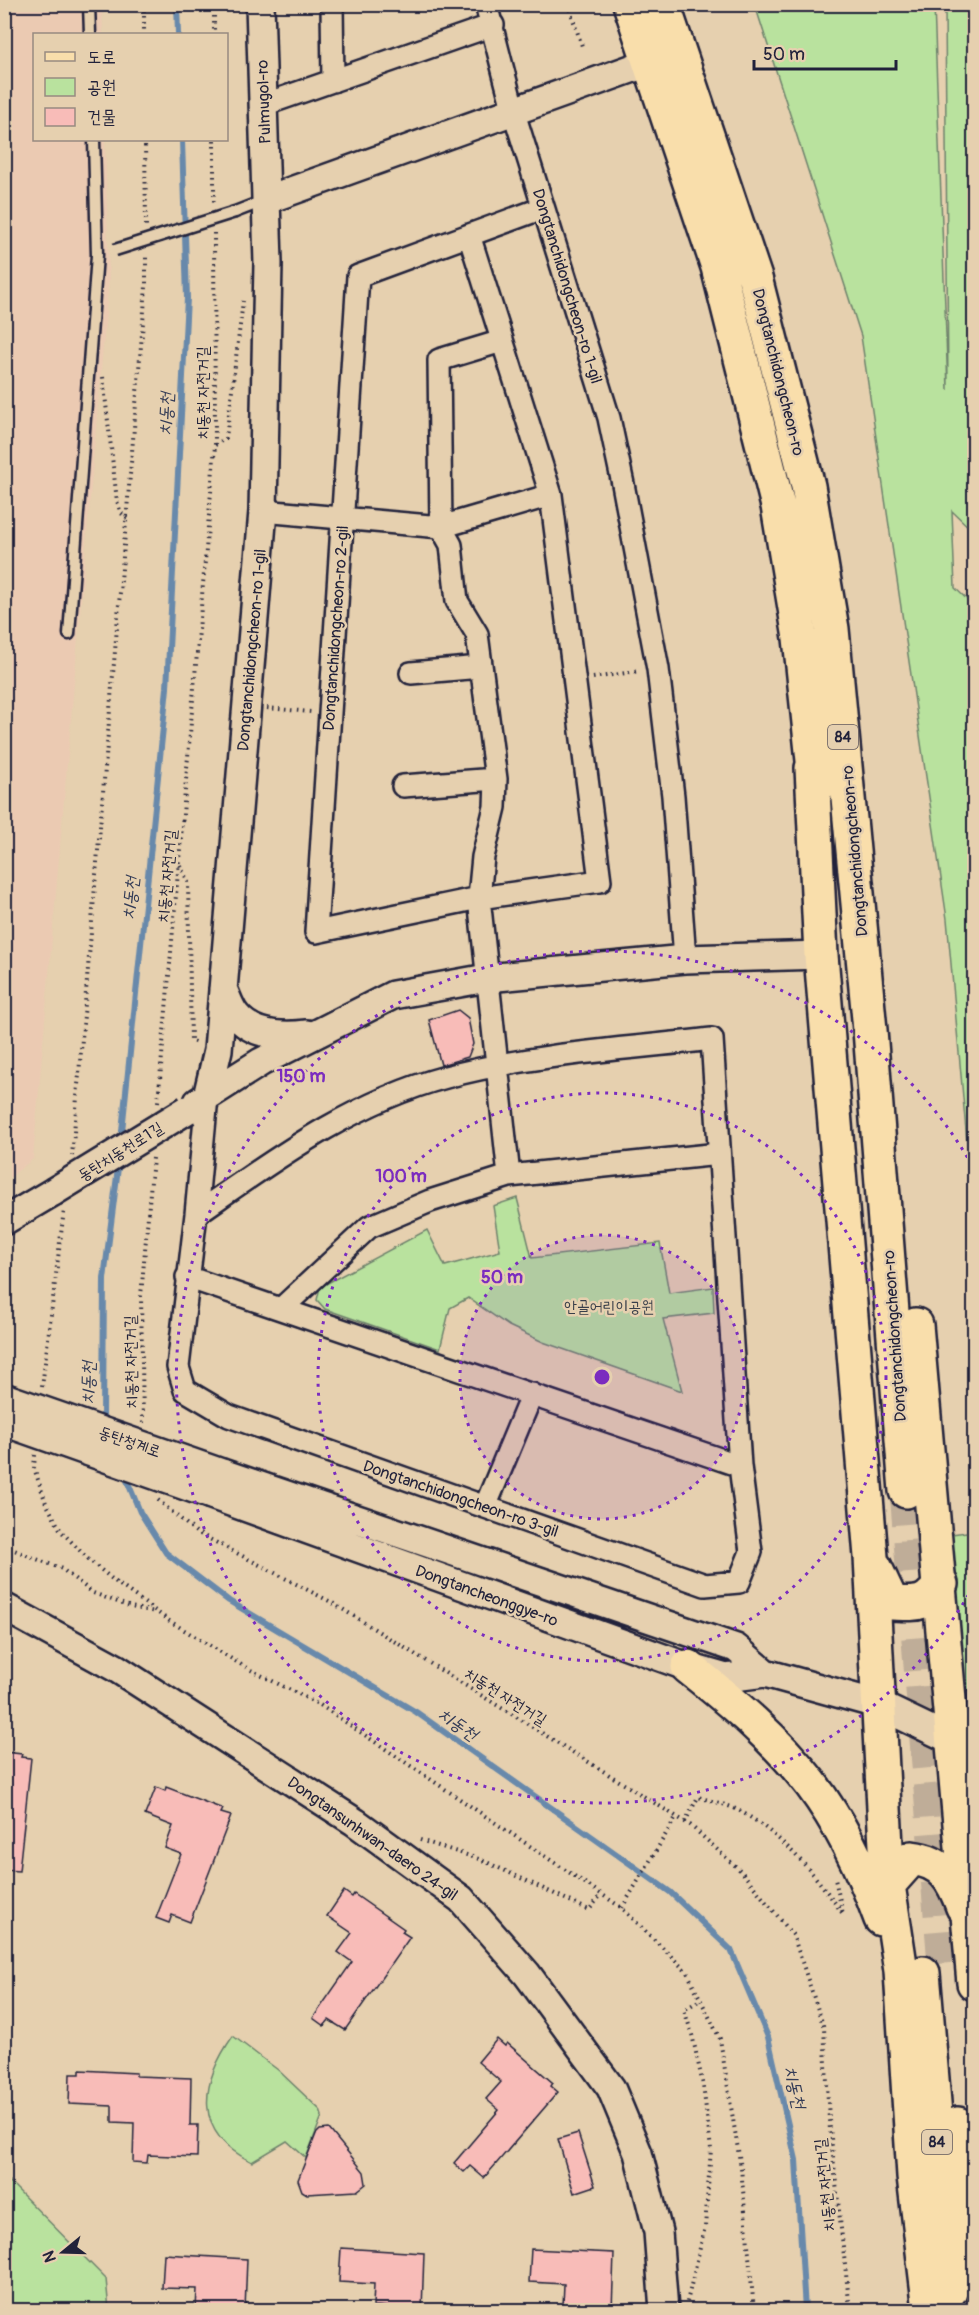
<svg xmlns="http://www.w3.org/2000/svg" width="979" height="2315" font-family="Pangolin,'Poor Story',sans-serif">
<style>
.built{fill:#ebcab2}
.green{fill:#b9e29e;stroke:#6e826c;stroke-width:1.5}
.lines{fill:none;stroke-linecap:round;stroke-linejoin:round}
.stream{stroke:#6889ab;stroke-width:6}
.building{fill:#f8bcb8;stroke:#22223b;stroke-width:1.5}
.primary-tunnel{stroke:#bfad98;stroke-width:33;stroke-dasharray:33 16;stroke-linecap:butt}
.service-casing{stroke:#22223b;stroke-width:15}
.minor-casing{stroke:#22223b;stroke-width:26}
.tertiary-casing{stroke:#22223b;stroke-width:32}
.primary-casing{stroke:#22223b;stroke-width:38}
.path{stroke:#22223b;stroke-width:4;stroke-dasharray:1.5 4.5;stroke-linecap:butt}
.service{stroke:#e6d0af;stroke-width:10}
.minor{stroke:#e6d0af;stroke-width:21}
.tertiary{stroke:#e6d0af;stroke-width:27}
.primary{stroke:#f9deab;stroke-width:33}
.service-bridge-casing{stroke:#22223b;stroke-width:15;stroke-linecap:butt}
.tertiary-bridge-casing{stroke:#22223b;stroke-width:32;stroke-linecap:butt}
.service-bridge{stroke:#e6d0af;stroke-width:10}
.tertiary-bridge{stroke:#e6d0af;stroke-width:27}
.ring{fill:none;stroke:#7b2cbf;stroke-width:3;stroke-dasharray:3 6}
.labels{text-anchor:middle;stroke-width:5;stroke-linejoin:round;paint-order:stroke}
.shield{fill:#e6d0af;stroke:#5d565e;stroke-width:1.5}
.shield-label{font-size:15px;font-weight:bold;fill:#22223b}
.street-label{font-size:16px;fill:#22223b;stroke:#e6d0af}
.park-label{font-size:16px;fill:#393f4a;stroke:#e6d0af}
.water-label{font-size:18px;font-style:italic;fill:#343c57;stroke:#e6d0af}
.centre{fill:#7b2cbf;stroke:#e6d0af;stroke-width:3}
.ring-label{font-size:18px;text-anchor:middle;font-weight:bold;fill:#7b2cbf;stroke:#e6d0af;stroke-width:5;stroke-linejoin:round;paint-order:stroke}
</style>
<rect width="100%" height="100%" fill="#e6d0af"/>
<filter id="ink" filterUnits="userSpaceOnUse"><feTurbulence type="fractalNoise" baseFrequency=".0167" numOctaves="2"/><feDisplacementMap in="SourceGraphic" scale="12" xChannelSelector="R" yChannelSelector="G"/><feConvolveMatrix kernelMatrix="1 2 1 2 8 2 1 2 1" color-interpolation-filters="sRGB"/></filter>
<g filter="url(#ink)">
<path class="built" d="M5,5H102L103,34H34V140H105L109,278L33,1159L5,1181Z"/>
<path class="green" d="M755,5H934L948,390L945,5H974V532L952,511L955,588L974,606V1220L947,919L861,336Z
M517,1198L532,1258L660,1243L669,1293L713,1287L714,1313L663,1319L682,1391L543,1342L509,1326L468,1298L450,1308L440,1349L325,1309L317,1300L320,1287L427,1230L445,1266L500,1251L493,1206Z
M974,1531V1692L967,1690L944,1535Z
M233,2036L278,2070L320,2110L322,2116L306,2158L287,2141L252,2162C192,2133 200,2083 233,2036Z
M5,2177L106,2279L109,2310H5Z"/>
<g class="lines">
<path class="stream" d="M177,4L178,34
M121,1141L167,688L187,298L182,140
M105,1424L103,1418L104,1279L119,1160
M124,1473L140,1512L166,1553L229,1601L416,1712L670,1892L731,1950L768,2037L796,2160L805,2310"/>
</g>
<path class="building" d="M458,1010L468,1018L473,1044L468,1057L441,1065L429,1020Z
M4,1752L22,1754L21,1757L31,1758L19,1871L4,1870Z
M156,1787L165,1791L166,1787L223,1809L221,1813L231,1816L190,1922L172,1915L169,1923L156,1918L181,1854L165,1848L173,1826L145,1815Z
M344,1891L352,1897L354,1894L404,1929L402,1932L410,1937L345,2030L329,2020L324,2026L313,2018L352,1962L338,1952L352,1933L327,1916Z
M497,2039L505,2046L507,2043L553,2083L551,2086L558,2092L484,2178L470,2166L464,2172L454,2163L499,2110L486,2099L501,2082L478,2062Z
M80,2070L136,2073V2076L191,2078L190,2125H198L197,2157L148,2155L147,2163L133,2162L134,2123L112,2122V2106L69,2104L70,2074H80Z
M329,2129L364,2172L366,2184L357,2191L307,2194L302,2191L298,2180L316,2134L320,2130Z
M578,2133L595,2186L574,2193L558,2139Z
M341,2248L424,2253L422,2310H390V2307L373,2306L374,2284L339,2282Z
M531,2249L614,2253L612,2310H580V2307L563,2306L564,2284L529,2282Z
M164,2254L247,2259L245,2310H196L197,2289L162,2288Z"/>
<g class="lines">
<path class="primary-tunnel" d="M906,1491L945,1976"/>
<g class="service-casing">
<path id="service" d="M89,4L90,34
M235,212L266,200
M69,634L97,255L94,140"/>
</g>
<g class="minor-casing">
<path id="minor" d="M332,4L333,81
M486,4L514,113L609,418L623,484L658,669L673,796L685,959
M263,105L493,25
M469,235L551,495L600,881L479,898L316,932L358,276L543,208
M502,341L439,360L441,527L451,545L457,601L477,634L496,779L495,807L483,857L479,898L509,1176
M263,511L441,527L551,495
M411,673L481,667
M403,786L496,779
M196,1214C274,1160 352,1102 446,1077C532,1054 624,1049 712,1039L740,1466L751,1552L739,1582L705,1585L229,1416L185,1390L178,1367L196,1214L207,1097
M187,1277L740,1466
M282,1308L369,1227L430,1201L509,1176L719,1154
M485,1507L532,1394"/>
</g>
<g class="tertiary-casing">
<path id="tertiary" d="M266,200L667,56
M223,989C227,997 230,1008 236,1015C253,1036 283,1037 307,1034
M207,1097L218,1050L263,511L268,263L260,4
M198,1102L261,1062L393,995L487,978L685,959L821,955
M4,1221L53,1192
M222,1473L736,1648L765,1673
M211,1495L688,1667L726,1678L765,1673L877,1704L952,1740L974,1746
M4,1607L116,1668L355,1822L461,1899L527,1974L611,2088L638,2153L658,2232L664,2310"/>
</g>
<g class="primary-casing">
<path id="primary" d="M630,4L718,267L778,506L800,638L816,789
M663,4L755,278L808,486L832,629L870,1030L906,1491
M812,768L821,955L871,1557L888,1885L901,1971L914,2176L930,2310
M916,1325L974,1983
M875,1567L892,1603C918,1604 925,1606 941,1584
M688,1667C732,1702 776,1739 811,1784C841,1824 864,1872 881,1919
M888,1885L912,1858C943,1862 953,1879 963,1907
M923,1973L950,2291
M958,2124L974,2280"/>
</g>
<path class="path" d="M144,4V34
M214,4V34
M568,4L583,49
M145,140L146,226
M214,140V205
M103,377L117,501L121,513L128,519
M215,445L226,438L243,301
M593,678L639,671
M267,708L311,712
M180,865L188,882L191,1041L198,1043
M158,1102L215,446L214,233
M72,1156L146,287V254
M42,1387L64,1210
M143,1423L141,1296L153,1158
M35,1455L34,1468L46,1503L61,1531L88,1559L117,1583L168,1620L245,1667L320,1705L622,1908L687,1972L720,2039L741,2168L754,2310
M158,1500L196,1532L331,1602L690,1825L741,1871L793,1935L824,2028L829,2120L850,2310
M4,1546L62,1569L93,1593L131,1607L155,1612
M685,1822L698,1797C711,1801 726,1804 738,1810C782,1834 815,1874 843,1914L835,1879
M420,1840L482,1860L589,1910L602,1894
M622,1908L676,1817
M687,2302L705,2227L711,2149L703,2085L692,2034L684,2010L700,2000"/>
<use href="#service" class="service"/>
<use href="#minor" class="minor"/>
<use href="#tertiary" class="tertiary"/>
<use href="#primary" class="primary"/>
<g class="service-bridge-casing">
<path id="service-bridge" d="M115,250L235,212"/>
</g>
<g class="tertiary-bridge-casing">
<path id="tertiary-bridge" d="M53,1192L187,1110
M4,1397L222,1473
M4,1422L211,1495"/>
</g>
<use href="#service-bridge" class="service-bridge"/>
<use href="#tertiary-bridge" class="tertiary-bridge"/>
</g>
</g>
<circle cx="602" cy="1377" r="142" fill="#7b2cbf" fill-opacity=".12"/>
<g class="ring">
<circle cx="602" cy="1377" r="142"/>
<circle cx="602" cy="1377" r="284"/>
<path d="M973 1587A426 426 0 1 1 973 1167"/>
</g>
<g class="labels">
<g class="shield">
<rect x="828" y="725" width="30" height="24" rx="4.5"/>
<rect x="922" y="2130" width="30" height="24" rx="4.5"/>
</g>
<g class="shield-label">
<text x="843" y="742">84</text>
<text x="937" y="2147">84</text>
</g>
<g class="street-label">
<text transform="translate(263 102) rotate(-92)" y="6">Pulmugol-ro</text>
<text transform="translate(568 286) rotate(73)" y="6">Dongtanchidongcheon-ro 1-gil</text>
<text transform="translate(779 372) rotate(76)" y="6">Dongtanchidongcheon-ro</text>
<text transform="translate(202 393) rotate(-90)" y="6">치동천 자전거길</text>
<text transform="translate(335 628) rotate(-86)" y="6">Dongtanchidongcheon-ro 2-gil</text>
<text transform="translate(251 650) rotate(-85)" y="6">Dongtanchidongcheon-ro 1-gil</text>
<text transform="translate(854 851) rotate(-95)" y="6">Dongtanchidongcheon-ro</text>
<text transform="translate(166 876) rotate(-85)" y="6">치동천 자전거길</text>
<text transform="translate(120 1151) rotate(-32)" y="6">동탄치동천로1길</text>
<text transform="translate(894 1336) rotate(-94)" y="6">Dongtanchidongcheon-ro</text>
<text transform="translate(130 1362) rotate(-91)" y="6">치동천 자전거길</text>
<text transform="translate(130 1441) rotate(19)" y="6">동탄청계로</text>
<text transform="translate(461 1498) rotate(19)" y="6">Dongtanchidongcheon-ro 3-gil</text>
<text transform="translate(487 1595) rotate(20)" y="6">Dongtancheonggye-ro</text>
<text transform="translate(506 1696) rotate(32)" y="6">치동천 자전거길</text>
<text transform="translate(373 1838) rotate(35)" y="6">Dongtansunhwan-daero 24-gil</text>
<text transform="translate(824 2185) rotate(-96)" y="6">치동천 자전거길</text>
</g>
<g class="park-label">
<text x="609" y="1312">안골어린이공원</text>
</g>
<g class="water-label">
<text transform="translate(166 414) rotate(-87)" y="6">치동천</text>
<text transform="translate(130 898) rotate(-84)" y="6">치동천</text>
<text transform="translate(88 1383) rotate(-89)" y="6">치동천</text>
<text transform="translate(458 1724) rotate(35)" y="6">치동천</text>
<text transform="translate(795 2087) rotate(77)" y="6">치동천</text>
</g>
</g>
<circle cx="602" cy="1377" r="9" class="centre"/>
<g class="ring-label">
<text x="301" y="1082">150 m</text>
<text x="401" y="1182">100 m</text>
<text x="502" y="1283">50 m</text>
</g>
<rect width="979" height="2315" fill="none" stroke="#e6d0af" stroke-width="24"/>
<rect x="12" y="12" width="955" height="2291" fill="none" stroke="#22223b" stroke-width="2" filter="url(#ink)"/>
<rect x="33" y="33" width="195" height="108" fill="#e6d0af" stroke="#988a81" stroke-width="1.5"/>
<rect x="45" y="52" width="30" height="9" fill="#f9deab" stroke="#988a81" stroke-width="1.5"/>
<text x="87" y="63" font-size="18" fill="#22223b">도로</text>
<rect x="45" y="78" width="30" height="18" fill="#b9e29e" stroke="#988a81" stroke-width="1.5"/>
<text x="87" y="93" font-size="18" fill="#22223b">공원</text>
<rect x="45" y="108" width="30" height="18" fill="#f8bcb8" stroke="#988a81" stroke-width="1.5"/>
<text x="87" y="123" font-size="18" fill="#22223b">건물</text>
<g transform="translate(63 2252) rotate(251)" stroke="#e6d0af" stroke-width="4.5" paint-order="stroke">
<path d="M0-4.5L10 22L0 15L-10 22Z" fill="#22223b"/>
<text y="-9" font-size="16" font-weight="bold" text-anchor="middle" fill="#22223b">N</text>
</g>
<path d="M754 60v9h142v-9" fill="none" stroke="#22223b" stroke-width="3"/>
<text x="763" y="60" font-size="18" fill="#22223b" stroke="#e6d0af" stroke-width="4.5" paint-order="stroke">50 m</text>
</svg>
